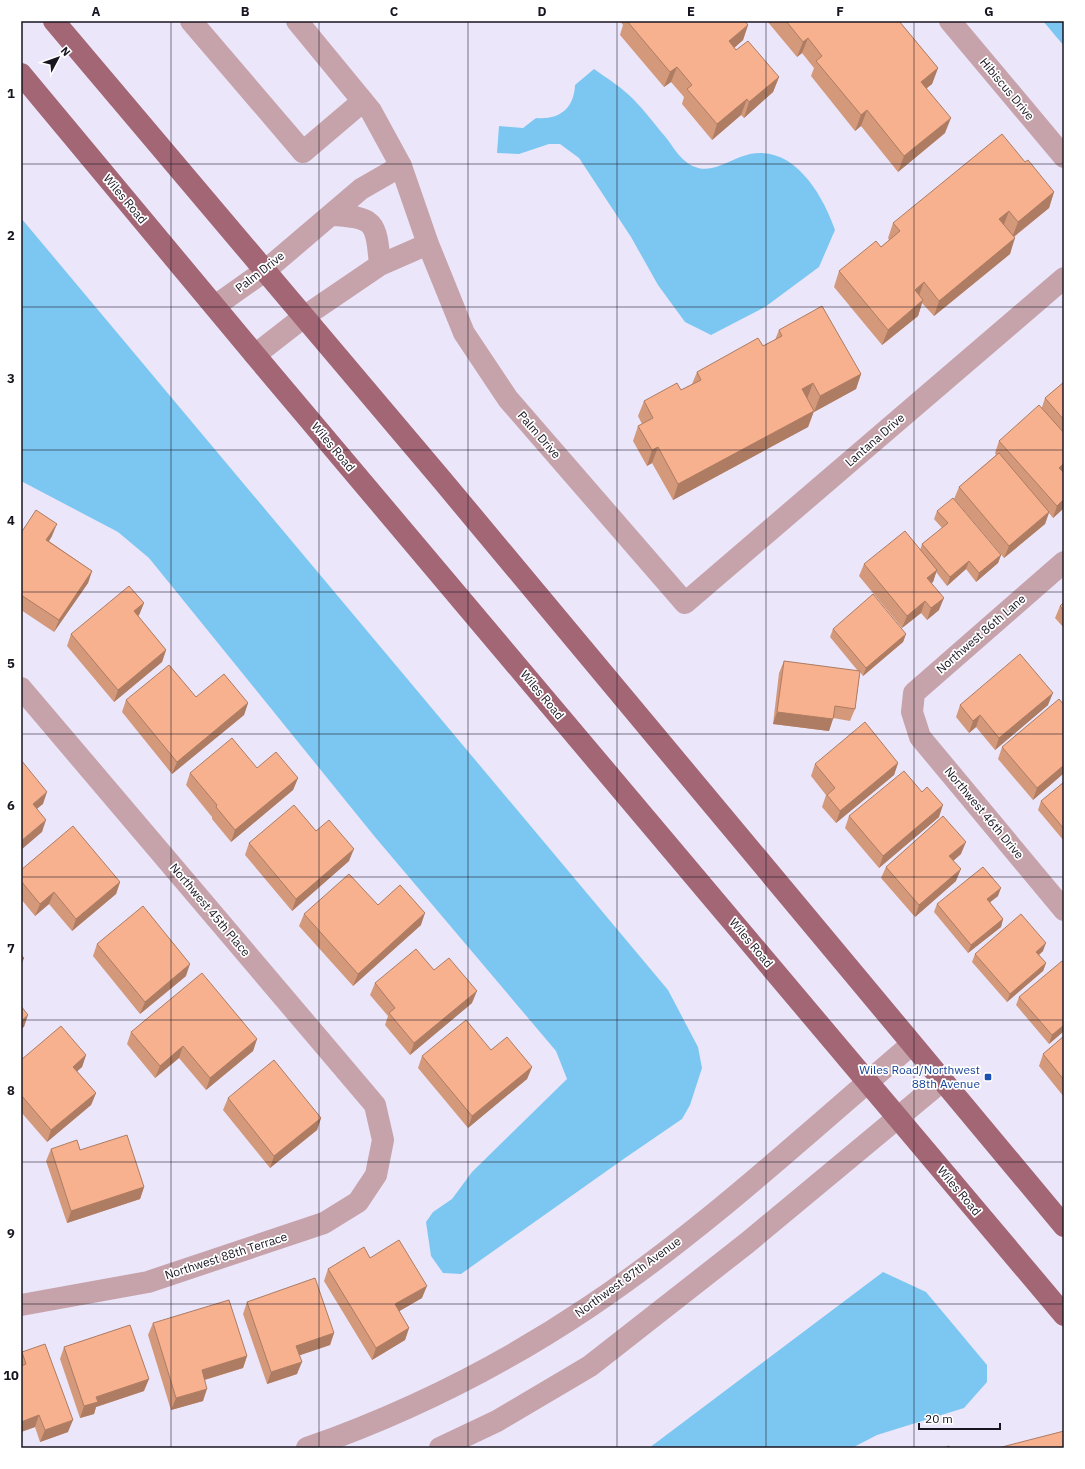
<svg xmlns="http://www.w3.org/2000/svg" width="1085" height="1469" font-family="'IBM Plex Sans',sans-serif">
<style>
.water{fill:#7cc7f1}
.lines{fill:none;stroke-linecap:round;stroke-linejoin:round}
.minor{stroke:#c6a3aa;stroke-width:22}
.major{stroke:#a36675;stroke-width:22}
.wall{fill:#d4987a}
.shaded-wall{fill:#ad7c63}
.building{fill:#f7b18e;stroke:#ad7c63}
.grid{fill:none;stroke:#181420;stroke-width:1;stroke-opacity:0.55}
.transit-dot{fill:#1a4fb4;stroke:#fff;stroke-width:1.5}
.labels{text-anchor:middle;stroke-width:3.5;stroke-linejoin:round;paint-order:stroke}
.street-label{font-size:12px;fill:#181420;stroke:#fff}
.transit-label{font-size:12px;fill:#164399;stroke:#fff;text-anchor:end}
.neatline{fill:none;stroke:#181420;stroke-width:1.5}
.grid-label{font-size:13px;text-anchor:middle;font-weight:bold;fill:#181420}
</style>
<rect width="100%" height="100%" fill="#ece6fb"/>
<path class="water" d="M1043,21H1064V46Z
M594,69C608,79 623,88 635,101C645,111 653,122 662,133C670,141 676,154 685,161C708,180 727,159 750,154C794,145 823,195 835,230L819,267L765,307L711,335L685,322L658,285L631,237L579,158L560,144H549L519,154L497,153L499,126L523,128L536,118C559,120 574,109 575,85Z
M21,218L668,990L698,1047L702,1068L690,1105L682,1119L625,1158L461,1274L443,1273L431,1256L426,1222L433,1212L452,1199L472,1172L567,1079L556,1051L375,837L149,558L118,532L21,481Z
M883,1272L926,1292L987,1365V1382L964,1408L877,1435L852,1448H649Z"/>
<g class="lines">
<path class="minor" d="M191,21L303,152L363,101
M297,21L371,111L401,166L428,244L464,333L508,399L685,603L1064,278
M950,21L1064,157
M331,215C375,217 376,221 380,265
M215,306L266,270L361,189L401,166
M255,355L305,316L380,265L428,244
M1064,562L914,693L912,712L920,737L1064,910
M21,688L375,1105L383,1140L376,1175L358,1202L324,1223L148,1282L21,1305
M307,1448C407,1413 501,1366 589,1307C704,1230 806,1134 911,1045
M440,1448L497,1421L590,1366L747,1243L942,1081"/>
<path class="major" d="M54,21L442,480L1064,1226
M21,74L255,355L1064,1315"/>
</g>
<path class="wall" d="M620,21H745L748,25L743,40L734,48L736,50L779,77L773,92L744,118L741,115L712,140L682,104L684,97L671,82L664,87L620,35L623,25Z
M767,21H899L938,68L932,84L927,88L945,133L898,172L861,126L855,131L811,76L814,68L802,53L797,57Z
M1025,162L1054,192L1049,208L1014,237L1010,254L934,316L922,303L918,316L882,345L834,287L839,271L881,247L889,240L888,238L893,223Z
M779,330L861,374L856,389L814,412L807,399L814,411L808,427L673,500L652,463L647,466L633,441L638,426L642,424L638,416L644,401L681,390L692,384L697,372L763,346L775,340Z
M1064,382V471L1063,472L1064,473V508L1053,518L1049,513L1045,524L1004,558L954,499L959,487L996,455L995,453L999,441L1042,407L1045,398Z
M937,511L1001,555L998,563L976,582L966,569L947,586L936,572L933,582L931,583L939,610L927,620L921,613L902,628L859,576L864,564L920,550L922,544L942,528L934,519Z
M21,533L52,536L49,541L92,571L88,583L54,632L21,610Z
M1064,602V628L1055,618L1060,606Z
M144,603L139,615L138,616L166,650L162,662L114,702L67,646L71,634Z
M833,629L906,634L903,642L863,676L860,672L855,709L850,721L833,718L829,731L773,724L779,673L784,661L858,671L830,637Z
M196,697L248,703L244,715L172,774L122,712L126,700Z
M960,705H1048L995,750L976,727L969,733L956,717Z
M1064,705V773L1033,800L998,759L1002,747Z
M898,763L894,775L836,823L822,807L826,795L811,776L815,764Z
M257,768L298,778L293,790L231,842L212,819V817L186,785L190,773Z
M1064,782V841L1038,810L1041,801Z
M849,816L939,817L879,868L845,828Z
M316,831L349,861L292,911L245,855L249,843Z
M961,854L953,861L956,881L915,917L881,878L886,867Z
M21,870L120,882L116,894L72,931L49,904L35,916L21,899Z
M998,896L990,902L1003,919L1001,927L968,953L934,912L937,904Z
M378,905L421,925L353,986L299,926L304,914Z
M97,944L186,976L140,1014L93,956Z
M1043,951L1039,955L1046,963L1043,971L1007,1002L972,962L975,954Z
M434,970L472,1003L410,1055L385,1025L388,1016L370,995L375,983Z
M1019,997L1064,1031L1049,1044L1016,1005Z
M131,1032L257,1039L253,1051L206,1090L179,1058L155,1078L127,1044Z
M1064,1036V1097L1039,1066L1043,1054Z
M491,1050L532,1067L527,1079L468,1128L418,1068L422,1056Z
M86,1055L82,1067L77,1071L96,1093L91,1105L47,1142L21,1112V1060Z
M228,1098L321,1118L317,1130L270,1168L223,1110Z
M51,1149L80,1150L144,1187L140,1199L67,1223L46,1161Z
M328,1269L422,1298L399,1311L409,1328L405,1340L372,1360L324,1281Z
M247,1302L334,1333L330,1345L299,1355L297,1374L267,1384L243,1314Z
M153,1323L247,1356L243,1368L205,1380L203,1401L171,1410L148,1335Z
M64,1347L144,1391L96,1407L94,1414L80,1418L60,1359Z
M22,1352L68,1432L40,1442L35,1427L21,1432V1355Z"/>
<path class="shaded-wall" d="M748,25L743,40L724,57L729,41Z
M808,38L802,53L797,57L803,42Z
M677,67L671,82L664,87L670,72Z
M938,68L932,84L915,97L921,82Z
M779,77L773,92L744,118L749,102Z
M747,99L741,115L712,140L717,124Z
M867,110L861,126L855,131L861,115Z
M951,118L945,133L898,172L904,156Z
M1054,192L1049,208L1012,238L1018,222Z
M1009,211L1003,227L999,219Z
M1015,238L1010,254L934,316L939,301Z
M924,282L918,298L915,290Z
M923,300L918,316L882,345L888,330Z
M861,374L856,389L814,412L820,396Z
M813,383L807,399L796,405L802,389Z
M814,411L808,427L673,500L678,484Z
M658,447L652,463L647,466L652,450Z
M1064,463V471L1055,480L1059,468Z
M1064,499V508L1053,518L1057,506Z
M1049,512L1045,524L1004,558L1009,546Z
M57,524L52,536L42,552L46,540Z
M1001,555L998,563L976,582L979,573Z
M969,561L966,569L947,586L950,577Z
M937,570L933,582L923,590L927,578Z
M92,571L88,583L54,632L59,620Z
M944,598L939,610L927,620L931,608Z
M925,601L921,613L902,628L907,616Z
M144,603L139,615L129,623L134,611Z
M906,634L903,642L863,676L866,668Z
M166,650L162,662L114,702L118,690Z
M1053,693L1048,705L995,750L999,738Z
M248,703L244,715L172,774L177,762Z
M777,712L833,719L829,731L773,724Z
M980,715L976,727L969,733L973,721Z
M898,763L894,775L836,823L840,811Z
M1064,765V773L1033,800L1037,788Z
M298,778L293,790L231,842L235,830Z
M47,792L43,804L28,816L33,804Z
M943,805L939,817L879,868L883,856Z
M46,820L42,832L21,850V841Z
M966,842L961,854L945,868L949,856Z
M354,849L349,861L292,911L296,899Z
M961,869L956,881L915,917L919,905Z
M120,882L116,894L72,931L76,919Z
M1001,888L998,896L984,907L987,899Z
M54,892L49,904L35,916L40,904Z
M425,913L421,925L353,986L358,974Z
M1003,919L1001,927L968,953L971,945Z
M1046,943L1043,951L1033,960L1036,952Z
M24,958L21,966V960Z
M1046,963L1043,971L1007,1002L1010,994Z
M190,964L186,976L140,1014L145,1002Z
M477,991L472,1003L410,1055L414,1043Z
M28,1015L24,1027L21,1029V1021Z
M1064,1025V1031L1049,1044L1052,1035Z
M257,1039L253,1051L206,1090L210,1078Z
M183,1046L179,1058L155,1078L160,1066Z
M86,1055L82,1067L69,1079L73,1067Z
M532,1067L527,1079L468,1128L472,1116Z
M96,1093L91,1105L47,1142L51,1130Z
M321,1118L317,1130L270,1168L274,1156Z
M144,1187L140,1199L67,1223L71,1211Z
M427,1286L422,1298L391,1316L395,1304Z
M409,1328L405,1340L372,1360L376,1348Z
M334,1333L330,1345L292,1358L296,1346Z
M247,1356L243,1368L197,1382L202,1370Z
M302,1362L297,1374L267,1384L271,1372Z
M149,1379L144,1391L96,1407L94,1414L80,1418L84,1406L96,1397Z
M207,1389L203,1401L171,1410L176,1398Z
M39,1415L35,1427L21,1432V1422Z
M73,1420L68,1432L40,1442L45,1430Z"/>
<path class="building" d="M627,21H745L748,25L729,41L736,50L748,41L779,77L749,102L747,99L717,124L687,89L692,85L677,67L670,72Z
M786,21H899L938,68L921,82L951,118L904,156L867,110L861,115L816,61L822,56L808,38L803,42Z
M1002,134L1025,162L1028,160L1054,192L1018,222L1009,211L999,219L1015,238L939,301L924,282L915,290L923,300L888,330L839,271L876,241L881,247L900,231L893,223Z
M822,306L861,374L820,396L813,383L802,389L814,411L678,484L658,447L652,450L638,426L653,418L644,401L677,383L681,390L701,380L697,372L758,338L763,346L782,336L779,330Z
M1064,382V420L1045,398Z
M1039,405L1064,433V463L1059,468L1064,473V499L1057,506L999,441Z
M999,453L1049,512L1009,546L959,487Z
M953,498L1001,555L979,573L969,561L950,577L922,544L948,523L937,511Z
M36,510L57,524L46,540L92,571L59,620L21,595V533Z
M905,531L937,570L927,578L944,598L931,608L925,601L907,616L864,564Z
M129,586L144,603L134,611L166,650L118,690L71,634Z
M873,594L906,634L866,668L833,629Z
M1064,602V611L1060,606Z
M1020,654L1053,693L999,738L980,715L973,721L960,705Z
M784,661L860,671L855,709L835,706L833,719L777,712Z
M169,665L196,697L224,674L248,703L177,762L126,700Z
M1059,699L1064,705V765L1037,788L1002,747Z
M865,722L898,763L840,811L827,795L835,788L815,764Z
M232,738L257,768L276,752L298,778L235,830L216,807L217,805L190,773Z
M21,760L47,792L33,804L46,820L21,841Z
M904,771L922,792L927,787L943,805L883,856L849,816Z
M1064,782V829L1041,801Z
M294,805L316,831L329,820L354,849L296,899L249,843Z
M943,816L966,842L949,856L961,869L919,905L886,867Z
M73,826L120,882L76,919L54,892L40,904L21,881V870Z
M983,867L1001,888L987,899L1003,919L971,945L937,904Z
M349,874L378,905L400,885L425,913L358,974L304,914Z
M143,906L190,964L145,1002L97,944Z
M1021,914L1046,943L1036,952L1046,963L1010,994L975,954Z
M416,949L434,970L449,958L477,991L414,1043L389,1013L395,1008L375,983Z
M21,955L24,958L21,960Z
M1062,961L1064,963V1025L1052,1035L1019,997Z
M202,973L257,1039L210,1078L183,1046L160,1066L131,1032Z
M21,1006L28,1015L21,1021Z
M466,1020L491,1050L507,1037L532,1067L472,1116L422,1056Z
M61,1026L86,1055L73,1067L96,1093L51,1130L21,1095V1060Z
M1064,1036V1080L1043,1054Z
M274,1060L321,1118L274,1156L228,1098Z
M127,1135L144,1187L71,1211L51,1149L77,1140L80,1150Z
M399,1240L427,1286L395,1304L409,1328L376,1348L328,1269L364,1247L370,1258Z
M315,1278L334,1333L296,1346L302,1362L271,1372L247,1302Z
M229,1300L247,1356L202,1370L207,1389L176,1398L153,1323Z
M130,1325L149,1379L96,1397L98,1402L84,1406L64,1347Z
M45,1344L73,1420L45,1430L39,1415L21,1422V1366L26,1364L22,1352Z
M1064,1431V1448H998Z
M949,1446L950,1448H944Z"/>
<path class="grid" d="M171,21V1448M319,21V1448M468,21V1448M617,21V1448M766,21V1448M914,21V1448M21,164H1064M21,307H1064M21,450H1064M21,592H1064M21,734H1064M21,877H1064M21,1020H1064M21,1162H1064M21,1304H1064"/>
<rect class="transit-dot" x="984" y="1073" width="8" height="8" rx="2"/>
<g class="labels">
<g class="street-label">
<text transform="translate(1007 89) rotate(50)" y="4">Hibiscus Drive</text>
<text transform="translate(125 199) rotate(50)" y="4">Wiles Road</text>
<text transform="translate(260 272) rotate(-38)" y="4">Palm Drive</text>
<text transform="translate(539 435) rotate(49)" y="4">Palm Drive</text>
<text transform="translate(875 440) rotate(-41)" y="4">Lantana Drive</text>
<text transform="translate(333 447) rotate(50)" y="4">Wiles Road</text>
<text transform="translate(981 634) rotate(-41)" y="4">Northwest 86th Lane</text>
<text transform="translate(542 695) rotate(50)" y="4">Wiles Road</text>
<text transform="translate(984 813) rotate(50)" y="4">Northwest 46th Drive</text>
<text transform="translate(210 910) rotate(50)" y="4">Northwest 45th Place</text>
<text transform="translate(751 943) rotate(50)" y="4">Wiles Road</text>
<text transform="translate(959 1191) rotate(50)" y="4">Wiles Road</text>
<text transform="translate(226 1256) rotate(-18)" y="4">Northwest 88th Terrace</text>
<text transform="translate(628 1277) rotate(-36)" y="4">Northwest 87th Avenue</text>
</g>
<g class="transit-label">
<text x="980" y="1074">Wiles Road/Northwest<tspan x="980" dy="14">88th Avenue</tspan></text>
</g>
</g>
<rect width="1085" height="1469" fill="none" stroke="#ffffff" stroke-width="44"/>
<g transform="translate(58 58) rotate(49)" stroke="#ffffff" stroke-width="3" paint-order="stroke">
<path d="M0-3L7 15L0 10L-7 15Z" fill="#181420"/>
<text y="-6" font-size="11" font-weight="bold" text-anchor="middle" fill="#181420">N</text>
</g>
<path d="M919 1423v6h81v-6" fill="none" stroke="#181420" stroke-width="2"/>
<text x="925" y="1423" font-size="12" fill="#181420" stroke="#ffffff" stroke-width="3" paint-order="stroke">20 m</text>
<rect x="22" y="22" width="1041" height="1425" class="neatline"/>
<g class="grid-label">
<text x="96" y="16">A</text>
<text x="245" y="16">B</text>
<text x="394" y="16">C</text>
<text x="542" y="16">D</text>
<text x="691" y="16">E</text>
<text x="840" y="16">F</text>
<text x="989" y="16">G</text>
<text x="11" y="98">1</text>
<text x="11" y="240">2</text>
<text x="11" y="383">3</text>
<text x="11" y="525">4</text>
<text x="11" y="668">5</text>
<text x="11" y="810">6</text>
<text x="11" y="953">7</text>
<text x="11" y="1095">8</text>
<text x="11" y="1238">9</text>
<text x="11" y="1380">10</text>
</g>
</svg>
